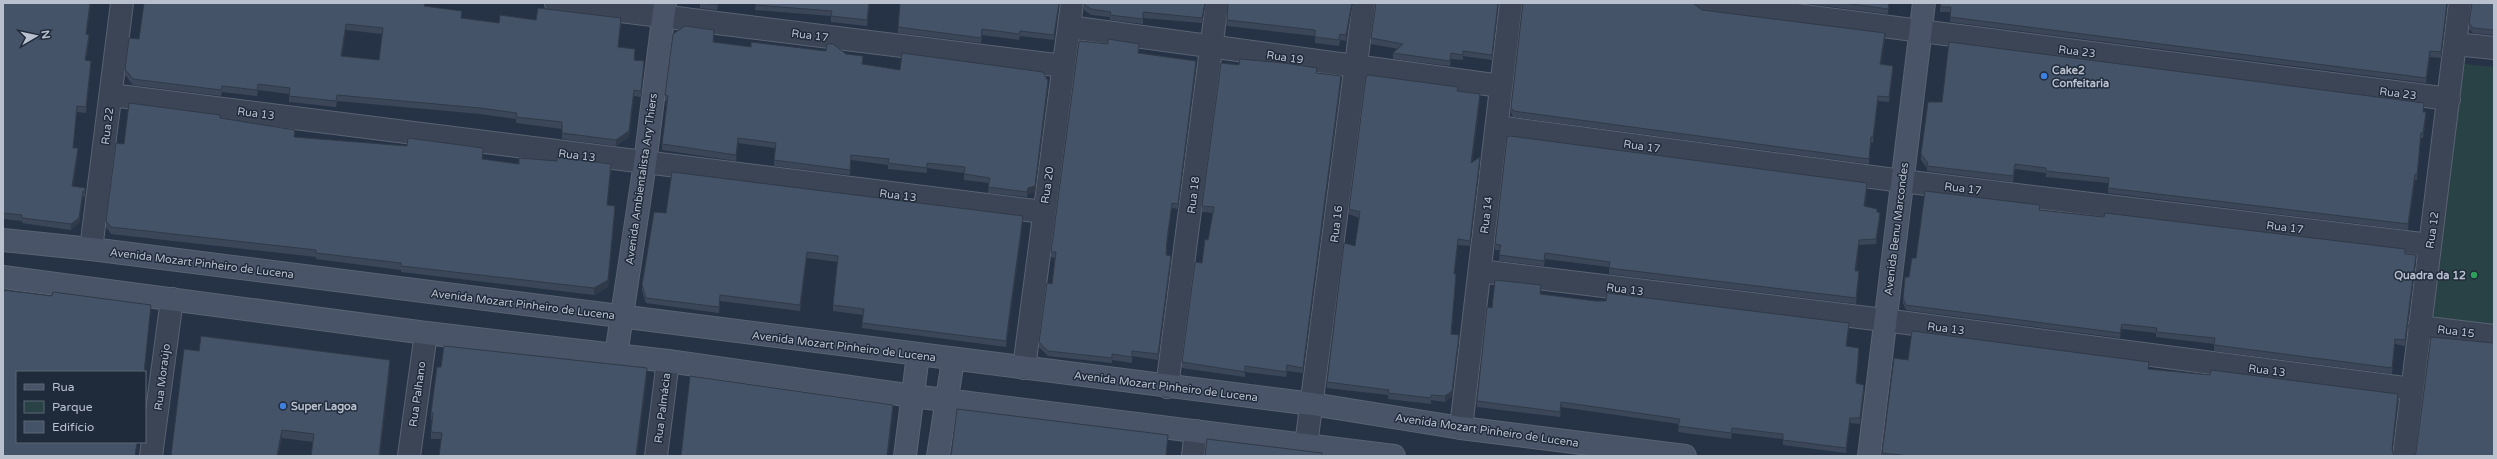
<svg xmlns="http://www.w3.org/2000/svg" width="2497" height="459" font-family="'Varela Round',sans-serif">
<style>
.green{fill:#284246}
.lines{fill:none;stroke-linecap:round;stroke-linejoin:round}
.street-casing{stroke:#596372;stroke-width:24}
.secondary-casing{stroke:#596372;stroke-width:24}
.street{stroke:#3b4555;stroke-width:22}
.secondary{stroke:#495468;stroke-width:22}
.wall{fill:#3b4759;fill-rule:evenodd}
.shaded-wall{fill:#303a49}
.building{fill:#455368;stroke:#303a49;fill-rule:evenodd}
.shop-dot{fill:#3f7fe0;stroke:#1f2a3a;stroke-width:1.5}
.leisure-dot{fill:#2e9e5b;stroke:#1f2a3a;stroke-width:1.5}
.labels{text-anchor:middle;stroke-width:3;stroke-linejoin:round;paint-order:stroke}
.street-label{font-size:11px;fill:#b9c0ce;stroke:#1f2a3a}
.poi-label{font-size:11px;font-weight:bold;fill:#b9c0ce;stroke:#1f2a3a;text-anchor:start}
</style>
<rect width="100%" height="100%" fill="#263346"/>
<path class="green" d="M2464,64L2494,67V326L2429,317Z"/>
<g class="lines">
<g class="street-casing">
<path id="street" d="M556,3L1064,66
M1704,3L2449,99
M1069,27L1501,86
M2456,44L2494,48
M111,95L1043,212
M1497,127L1902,181L2430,245
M91,249L122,3
M1480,271L1884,320L2412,389
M2419,327L2494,336
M1024,368L1072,3
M1167,387L1217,3
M1461,428L1511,3
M1306,445L1364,3
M151,456L172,299
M409,456L426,333
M656,456L668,361
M1193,456L1196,431
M2404,456L2460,3"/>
</g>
<g class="secondary-casing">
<path id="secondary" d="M3,240L91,249L1312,404L1461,428L1685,456
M3,277L426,333L668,361L913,396L1394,456
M616,355L645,163L665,3
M905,456L918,355
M938,456L953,360
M1869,456L1924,3"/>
</g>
<use href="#street" class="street"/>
<use href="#secondary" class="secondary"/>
</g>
<path class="wall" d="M3,3H91L86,34L89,40L86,60L91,66L86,113L77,112L73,148L78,154L73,186L85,188V198L83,196L79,223L71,230L22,223V221L3,219Z
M700,3H718L717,10L700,8Z
M754,3H870L867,26L831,22V16L755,10L756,3Z
M1059,3L1054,40L1020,36L1019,40L982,35L981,43L898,33V27Z
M1084,3H1206L1202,23L1143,18V24L1110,20V17L1091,15L1084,10Z
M1228,3H1353L1346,41L1340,40L1339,46L1315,43V36L1227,26Z
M1498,3L1492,60L1463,56V60L1451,59L1450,66L1393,59V53L1398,49L1371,44V38Z
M1802,3H1889L1888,14Z
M2494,3V35L2473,33L2469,29V23Z
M425,6L462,18L499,23L536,20L621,24L618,47L635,55V60L644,67L641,97L634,96L629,137L616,146L562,139V129L516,123V119L480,114L337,101L336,107L289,102V94L258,90L257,96L222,92L221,96L133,85L125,75V69L139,39ZM346,30L382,34L379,60L342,56Z
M1940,7L2447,8L2441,58L2430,57L2426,83L1950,22L1951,12H1940Z
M1702,10L1885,39L1881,64L1893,71L1889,102L1878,101L1873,143L1871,142L1869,164L1513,117L1511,112V107Z
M714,35V42L751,47L846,54L863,64L900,70L1048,87L1035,192L1028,194L1027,197L988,193L989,183L964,180V173L927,168V173L888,169V165L851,160L850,175L774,166L775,148L738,143L736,161L662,150V144L667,101H665V95Z
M1139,49V53L1196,66L1178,209L1172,208L1167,244V255L1171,261L1158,360L1132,356V363L1112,360V363L1048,356L1039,347V342L1052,284L1055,258L1051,257V252Z
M1239,65L1317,73L1341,82L1303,373L1287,371L1286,377L1245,372V377L1182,368V362L1202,263L1208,240L1213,213L1202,212V206Z
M1458,91L1480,100L1472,163H1480L1470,246L1458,245L1454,274L1456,280L1451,334L1459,341L1452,396L1445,402L1431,400V404L1388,399V395L1327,388V382L1355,246L1359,218L1349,214V209Z
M2424,112L2426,118L2423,138H2421L2417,180H2415L2408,230L2108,193V183L2046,177V173L2015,169L2013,182L1927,171V168L1921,160V154Z
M220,118L295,137L483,154V159L519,164L611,170L607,206L615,213L608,287L594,295L401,272V270L316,259V257L111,234L106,227V221L124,144Z
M1867,189L1865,207L1877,212L1880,218L1876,244L1859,245L1856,271L1859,277L1856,304L1609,274V267L1545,259L1544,266L1499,261L1500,250H1495V244Z
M2040,210L2405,254L2416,261L2405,346L2395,344L2392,374L2214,351V344L2156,337V333L2122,329L2120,338L1906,310L1903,303V298L1909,277Z
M666,213L1023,222L1006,347L862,328L863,315L833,311V305L838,262L807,258L800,311L720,301L719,313L646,303L642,291V285Z
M1541,291V294L1596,301L1849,328L1846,346L1859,354L1856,384L1864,391L1860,424L1850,423L1846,453L1783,445V439L1732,433L1731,439L1678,432L1679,424L1561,407L1560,417L1477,407V401L1492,308Z
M199,351L390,368L380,456H311L313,442L282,438L278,456H171Z
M1908,360L2149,369L2398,400L2392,451L2394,456H1882V453Z
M441,367L647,375L637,456H439L441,439H431V432L432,420H431V413Z"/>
<path class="shaded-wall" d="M90,3H91L86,40V34Z
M869,3H870L867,26V20Z
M1059,3L1054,40V35Z
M1205,3H1206L1202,23V18Z
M1352,3H1353L1346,41V35Z
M1498,3L1492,60V55Z
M2447,3V8L2441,58V52Z
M621,18V24L618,53V47Z
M346,24V30L341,62V56Z
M1885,33V39L1880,70V64Z
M89,35V40L85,66V60Z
M2430,51V57L2426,83V78Z
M91,61V66L86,113V107Z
M644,61V67L641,97V91Z
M1196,61V66L1178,209V204Z
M1893,66V71L1889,102V97Z
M1341,76V82L1303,373V368Z
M1048,81V87L1035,192L1028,194L1027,197V192Z
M634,90V96L629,137L616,146V140Z
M1480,94V100L1471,169V163Z
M1878,96V101L1873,143V137Z
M77,106V112L73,153V148Z
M2426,112V118L2423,138V133Z
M2421,133V138L2417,180V175Z
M738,138V143L736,161V155Z
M78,148V154L72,191V186Z
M1480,157V163L1470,246V241Z
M611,164V170L607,212V205Z
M2415,174V180L2408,230V224Z
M1867,183V189L1864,212V206Z
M83,191V196L79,223L71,230V224Z
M1172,203V208L1167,244V239Z
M615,206V213L608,287L594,295V288Z
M1880,213V218L1876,244V239Z
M1023,216V222L1006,347V341Z
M1458,239V245L1454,280V274Z
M1859,240V245L1855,277V271Z
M807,252V258L800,311V305Z
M2416,255V261L2405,346V340Z
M1171,256V261L1158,360V354Z
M1859,271V277L1856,304V298Z
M1456,274V280L1451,340V334Z
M151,305L145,372H144Z
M1849,323V328L1846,352V346Z
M2122,324V329L2120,338V333Z
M1459,335V341L1452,396L1445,402V396Z
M2395,339V344L2392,374V368Z
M1859,348V354L1856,389V383Z
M390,360V368L380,456H379Z
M647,368V375L637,456H636Z
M1864,385V391L1860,424V418Z
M2398,394V400L2392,455V449Z
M893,405V413L888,456H887Z
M1850,418V423L1846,453V448Z
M282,430V438L278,456H277Z"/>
<path class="building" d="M3,3H90L86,34L89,35L85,60L91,61L86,107L77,106L73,148H78L72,186L85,188V193L83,191L79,218L71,224L22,218V215L3,213Z
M144,3H425L424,6L462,11L461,18L499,23L500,15L536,20L538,8L621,18L618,47L635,49L634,60L644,61L641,91L634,90L629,131L616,140L562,133V122L516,117L517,113L480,108L337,95L336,101L289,96L290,88L258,84L257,90L222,86L221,90L133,79L125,69L129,38L139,39ZM346,24L383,28L379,60L341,56Z
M702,3H717V5Z
M756,3H869L867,20L831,16L832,11L755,5Z
M900,3H1059L1054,35L1020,31L1019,34L982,29L981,38L898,27Z
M1084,3H1205L1202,18L1143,12V19L1110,15L1111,12L1091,9L1084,4Z
M1228,3H1352L1346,35L1340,34L1339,40L1315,37V30L1227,20Z
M1376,3H1498L1492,55L1463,51V55L1451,53L1450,61L1393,53L1403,44L1371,38Z
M1523,3H1693L1702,10L1885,33L1880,64L1893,66L1889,97L1878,96L1873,137H1871L1869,159L1513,111L1511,107Z
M1844,3H1889L1888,9Z
M1941,3H2447L2441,52L2430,51L2426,78L1950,17L1951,7H1940Z
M2472,3H2494V30L2473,28L2469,23Z
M685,26L714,30L713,42L751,47V42L826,51L827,44H833L846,54L863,56L862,64L900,70L902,53L1043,72L1048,81L1035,186L1028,188L1027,192L988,187L990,178L964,174L965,167L927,163V168L888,163L889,159L851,155L850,170L774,160L776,143L738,138L736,155L662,144L668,96L665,95L673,34Z
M1108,39L1139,44L1138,53L1196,61L1178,204L1172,203L1167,239L1166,255L1171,256L1158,354L1132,351V357L1112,354V358L1048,351L1039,342L1047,283L1052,284L1056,252H1051L1079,41L1108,44Z
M1949,42L2424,103L2423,112H2426L2423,133H2421L2417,175L2415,174L2408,224L2108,188L2109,178L2046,171V168L2015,164L2013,176L1927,166L1928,163L1921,154L1928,102H1942Z
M1240,59L1284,63L1317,68L1316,73L1341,76L1303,368L1287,365L1286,372L1245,366V372L1182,362L1195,262L1202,263L1205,239L1208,240L1214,207L1202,206L1221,63L1239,65Z
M1368,75L1458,87L1457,91L1480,94L1471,163L1480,157L1470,241L1458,239L1454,274H1456L1451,334L1459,335L1452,391L1445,396L1431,395V398L1388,393L1389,390L1327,382L1344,243L1355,246L1360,212L1349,209L1366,77Z
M129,103L220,115V118L295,130L294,137L407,146L408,138L483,148L482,159L519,164V158L557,161V157L611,164L607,205L615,206L608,280L594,288L401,266V263L316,253V250L111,227L106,221L116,143L124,144Z
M1510,136L1867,183L1864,206L1877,209V212L1880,213L1876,239L1859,240L1855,271H1859L1856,298L1609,268L1610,262L1545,253L1544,261L1499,255L1501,245L1495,244L1507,137Z
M672,172L1023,216L1006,341L862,323L864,309L833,305L838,256L807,252L800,305L720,295L719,307L646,298L642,285L654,212L666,213Z
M1925,191L2040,205L2039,210L2104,217L2105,213L2405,249V254L2416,255L2405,340L2395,339L2392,368L2214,345L2215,338L2156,332L2157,328L2122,324L2120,333L1906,305L1903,298L1905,277H1909L1912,258H1916Z
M1495,280L1541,285L1540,294L1596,301H1606L1607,293L1849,323L1846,346L1859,348L1856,383L1864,385L1860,418H1850L1846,448L1783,440V434L1732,428L1731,433L1678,426L1680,419L1561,402L1560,412L1477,401L1487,307L1492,308Z
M3,290L52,296L53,292L151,305L144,372H17V442H137L135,456H3Z
M1912,331L2149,362L2148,369L2210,375L2211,370L2398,394L2392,449L2394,456H1910L1882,453L1894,358L1908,360Z
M201,336L390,360L379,456H311L314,434L282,430L277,456H171L184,349L199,351Z
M2431,337L2493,343L2494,342V456H2415L2416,452Z
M444,346L647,368L636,456H439L442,433L431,432L433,413H431L437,367H441Z
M690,376L893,405L887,456H681Z
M957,409L1168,435L1166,456H951Z
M1207,439L1322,453V456H1205Z"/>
<g class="shop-dot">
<circle cx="2044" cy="76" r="4"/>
<circle cx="283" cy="406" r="4"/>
</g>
<circle class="leisure-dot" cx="2474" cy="275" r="4"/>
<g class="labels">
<g class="street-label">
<text transform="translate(810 35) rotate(7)" y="4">Rua 17</text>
<text transform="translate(2077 51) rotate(7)" y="4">Rua 23</text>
<text transform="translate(1285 57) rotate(8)" y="4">Rua 19</text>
<text transform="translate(2398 93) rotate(7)" y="4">Rua 23</text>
<text transform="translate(256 113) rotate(7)" y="4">Rua 13</text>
<text transform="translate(107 126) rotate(-83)" y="4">Rua 22</text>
<text transform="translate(1642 146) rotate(8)" y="4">Rua 17</text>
<text transform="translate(577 155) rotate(7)" y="4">Rua 13</text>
<text transform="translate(641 179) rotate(-82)" y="4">Avenida Ambientalista Ary Thiers</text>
<text transform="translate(1047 185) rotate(-82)" y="4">Rua 20</text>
<text transform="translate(1963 188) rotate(7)" y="4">Rua 17</text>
<text transform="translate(898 195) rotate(7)" y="4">Rua 13</text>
<text transform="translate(1193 195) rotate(-83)" y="4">Rua 18</text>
<text transform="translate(1486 215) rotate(-83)" y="4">Rua 14</text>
<text transform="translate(1336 224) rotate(-83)" y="4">Rua 16</text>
<text transform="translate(2285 227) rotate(7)" y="4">Rua 17</text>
<text transform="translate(1896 229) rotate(-83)" y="4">Avenida Benu Marcondes</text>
<text transform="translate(2432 230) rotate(-82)" y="4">Rua 12</text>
<text transform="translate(202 263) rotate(7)" y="4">Avenida Mozart Pinheiro de Lucena</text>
<text transform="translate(1625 289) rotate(7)" y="4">Rua 13</text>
<text transform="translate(523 304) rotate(7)" y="4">Avenida Mozart Pinheiro de Lucena</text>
<text transform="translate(1946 328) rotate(7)" y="4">Rua 13</text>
<text transform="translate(2456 331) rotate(7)" y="4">Rua 15</text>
<text transform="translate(844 346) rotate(7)" y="4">Avenida Mozart Pinheiro de Lucena</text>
<text transform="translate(2267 370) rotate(7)" y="4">Rua 13</text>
<text transform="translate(162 377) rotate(-83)" y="4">Rua Moraújo</text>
<text transform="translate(1166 386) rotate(7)" y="4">Avenida Mozart Pinheiro de Lucena</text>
<text transform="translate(417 394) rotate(-82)" y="4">Rua Palhano</text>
<text transform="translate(662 408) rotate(-83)" y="4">Rua Palmácia</text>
<text transform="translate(1487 430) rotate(8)" y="4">Avenida Mozart Pinheiro de Lucena</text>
</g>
<g class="poi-label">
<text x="2052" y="74">Cake2<tspan x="2052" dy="13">Confeitaria</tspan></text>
<text x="2466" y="279" text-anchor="end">Quadra da 12</text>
<text x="291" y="410">Super Lagoa</text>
</g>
</g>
<rect width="2497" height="459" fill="none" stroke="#b9c0ce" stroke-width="8"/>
<rect x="16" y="371" width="130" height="72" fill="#1f2a3a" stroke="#5d6675"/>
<rect x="24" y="384" width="20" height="6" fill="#495468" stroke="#5d6675"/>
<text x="52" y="391" font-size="12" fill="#b9c0ce">Rua</text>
<rect x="24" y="401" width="20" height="12" fill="#284246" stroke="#5d6675"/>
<text x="52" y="411" font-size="12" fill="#b9c0ce">Parque</text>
<rect x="24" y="421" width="20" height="12" fill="#455368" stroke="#5d6675"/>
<text x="52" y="431" font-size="12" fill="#b9c0ce">Edifício</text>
<g transform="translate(36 36) rotate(81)" stroke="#1f2a3a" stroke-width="3" paint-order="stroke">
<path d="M0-3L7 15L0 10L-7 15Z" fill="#b9c0ce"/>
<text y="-6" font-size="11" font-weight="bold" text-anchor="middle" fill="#b9c0ce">N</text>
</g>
</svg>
